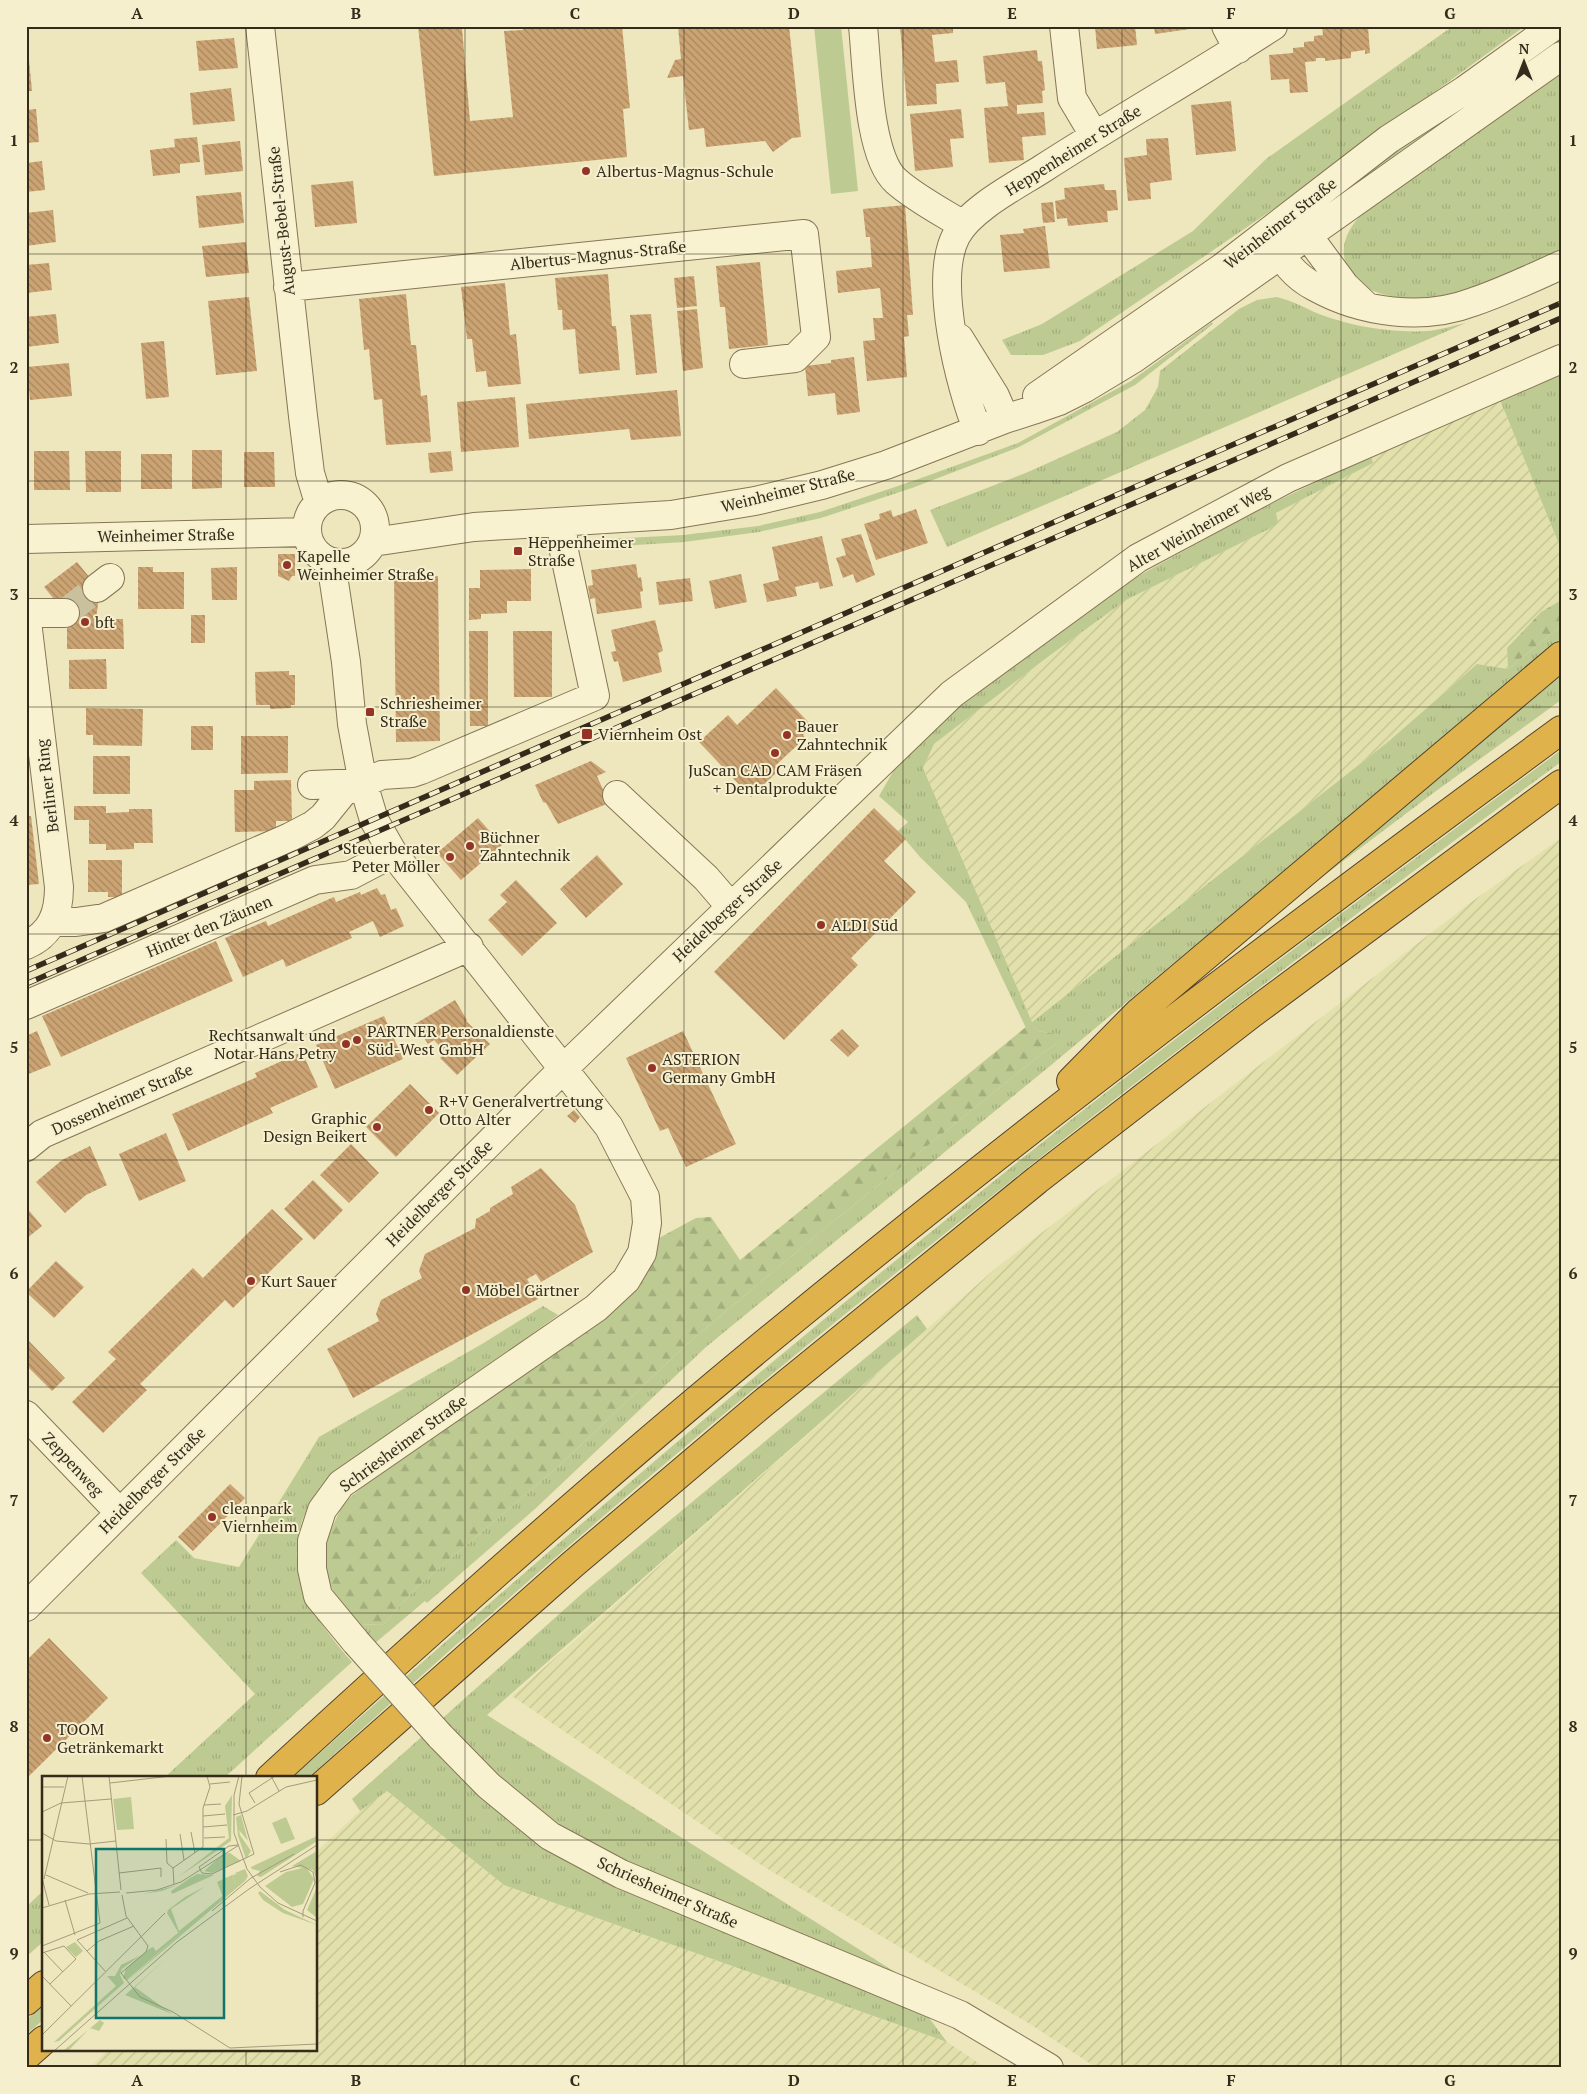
<svg xmlns="http://www.w3.org/2000/svg" width="1587" height="2094" font-family="'PT Serif',serif">
<style>
.farmland{fill:url(#farmland-furrows)}
.grass{fill:url(#grass-tufts)}
.forest{fill:url(#forest-firs)}
.pitch{fill:#bdcb92}
.building{fill:url(#building-back-hatch)}
.lines{fill:none;stroke-linecap:round;stroke-linejoin:round}
.minor-tunnel{stroke:#c9c19d;stroke-width:28;stroke-dasharray:28 14;stroke-linecap:butt}
.minor-casing{stroke:#857656;stroke-width:30}
.highway-casing{stroke:#53432b;stroke-width:30}
.minor{stroke:#f9f2d0;stroke-width:28}
.highway{stroke:#dfb24c;stroke-width:28}
.rail-casing{stroke:#352b1b;stroke-width:5.5}
.rail{stroke:#f5efcd;stroke-width:4;stroke-dasharray:11;stroke-linecap:butt}
.minor-bridge-casing{stroke:#857656;stroke-width:30;stroke-linecap:butt}
.minor-bridge{stroke:#f9f2d0;stroke-width:28}
.grid{fill:none;stroke:#352b1b;stroke-width:1;stroke-opacity:0.55}
.poi-dot{fill:#943426;stroke:#f5efcd;stroke-width:2}
.labels{text-anchor:middle;stroke-width:4;stroke-linejoin:round;paint-order:stroke}
.street-label{font-size:16px;fill:#352b1b;stroke:#f5efcd}
.poi-label{font-size:16px;fill:#352b1b;stroke:#f5efcd;text-anchor:start}
.inset-road{fill:none;stroke:#a49b7c;stroke-width:1}
.view{fill:#0f766e;fill-opacity:0.15;stroke:#0f766e;stroke-width:2.5}
.inset-edge{fill:none;stroke:#352b1b;stroke-width:2.5}
.neatline{fill:none;stroke:#352b1b;stroke-width:2}
.grid-label{font-size:16px;text-anchor:middle;font-weight:bold;fill:#352b1b}
</style>
<defs>
<pattern id="farmland-furrows" width="10" height="10" patternUnits="userSpaceOnUse" patternTransform="scale(1.25)"><rect width="10" height="10" fill="#e3e1ab"/><path d="M-1 1l2-2M0 10L10 0M9 11l2-2" fill="none" stroke="#c3c193"/></pattern>
<pattern id="grass-tufts" width="24" height="20" patternUnits="userSpaceOnUse" patternTransform="scale(1.25)"><rect width="24" height="20" fill="#bdcb92"/><path d="M3 7l-1-3M5 7V3M7 7l1-3M15 17l-1-3M17 17v-4M19 17l1-3" fill="none" stroke="#a3ae7d"/></pattern>
<pattern id="forest-firs" width="22" height="20" patternUnits="userSpaceOnUse" patternTransform="scale(1.25)"><rect width="22" height="20" fill="#bdcb92"/><path d="M5 1l3.5 6h-7zM16 11l3.5 6h-7z" fill="#a3ae7d"/></pattern>
<pattern id="building-back-hatch" width="6" height="6" patternUnits="userSpaceOnUse" patternTransform="scale(1.25)"><rect width="6" height="6" fill="#cca473"/><path d="M-1 5l2 2M0 0l6 6M5-1l2 2" fill="none" stroke="#a6865e"/></pattern>
</defs>
<rect width="100%" height="100%" fill="#eee6bd"/>
<path class="farmland" d="M1500,400L1561,549V600L1541,612L1507,648L1508,669L1477,664L1389,741L1032,1022L923,768L934,744L1049,656L1126,600L1269,529L1276,513L1373,463L1371,456Z
M1561,838V2068H1097L1030,2024L766,1868L512,1696L996,1268L1470,903Z
M387,1791L504,1885L947,2042L986,2068H90L108,2050H316V1852L360,1811Z"/>
<path class="grass" d="M1453,26H1525L1278,206L1080,341L1043,355H1011L1002,340L1042,324L1193,231L1266,159Z
M1561,37L1326,207L1322,202Z
M1561,72V253C1507,276 1430,315 1371,290C1361,286 1351,278 1347,268C1338,243 1349,228 1365,210Z
M1277,297C1293,301 1305,308 1319,314C1353,327 1392,333 1428,331C1441,330 1454,325 1466,323L947,547L930,510L1028,472L1117,432L1145,410L1158,387L1160,371L1239,309L1257,300Z
M1212,322L1213,324L1135,385L1019,447L912,488L821,518L759,532L684,542L588,548L587,540L684,535L758,526L820,512L910,482L1018,443L1131,381Z
M1561,373V549L1500,400Z
M1371,456L1373,463L1276,513L1278,523L1269,529L1126,600L1049,656L934,744L923,768L1032,1022L1389,741L1477,664L1508,669L1561,626V640L1050,1066L706,1347L535,1509L427,1603L425,1601L374,1644L359,1624L383,1625L416,1588L560,1465L688,1343L824,1229L1039,1056L1057,1043V1034L1037,1031L1032,1023L1026,1028L966,902L920,857L898,831L908,822L879,796L902,756L985,684L1113,590L1260,509Z
M1561,668V700L1432,794L1257,926Z
M1561,750V762C1232,1004 909,1254 599,1520C501,1604 404,1691 308,1778H292C531,1564 774,1356 1024,1157C1200,1017 1381,884 1561,750Z
M543,1306L558,1315L321,1487C315,1498 306,1510 302,1521C284,1580 316,1620 352,1662L224,1778H164L255,1694L141,1573L176,1540L194,1558L239,1567L319,1437L482,1344Z
M917,1315L927,1329L487,1715L895,1972L947,2042L504,1885L387,1791L360,1811L352,1799L585,1591Z
M44,1890V1941L26,1957V1907Z
M44,2004V2019L26,2035V2020Z"/>
<path class="forest" d="M1561,600V626L1508,669L1507,648L1541,612Z
M1032,1022L1037,1031L1058,1034L1057,1043L1039,1056L824,1229L688,1343L560,1465L416,1588L383,1625L359,1624L338,1603L329,1581L325,1558L328,1536L343,1504L371,1479L559,1349L628,1297L648,1272L659,1238L696,1218L711,1217L740,1260Z"/>
<path class="pitch" d="M814,26H841L858,191L831,194Z"/>
<path class="building" d="M418,26H471L462,28L470,121L513,117L504,31L523,30V26H622L630,108L623,109L627,157L434,176Z
M678,26H789L801,137L792,138L773,152L765,141L706,147L704,128L689,130L683,76L667,78L675,60L681,59Z
M900,26H953V33L932,35L935,62L957,60L959,82L936,84L937,104L907,106Z
M1095,26H1135L1137,45L1097,49Z
M1154,26H1197V28L1155,34Z
M1322,26H1368L1370,53L1365,54V50L1351,52V58L1325,61V58H1316V61L1305,62L1308,92L1290,93L1289,79L1271,80L1269,55L1293,53V48L1304,47V42L1314,41V36L1323,35Z
M234,38L238,68L199,71L196,41Z
M1037,50L1038,61H1042L1045,90L1042,91L1043,103L1017,105V114L1044,112L1046,135L1022,137L1024,160L989,163L984,108L1008,106L1005,82L986,84L983,56Z
M26,60H29L32,91H26Z
M231,88L235,121L193,125L190,93Z
M1231,101L1236,151L1196,155L1191,105Z
M36,109L39,142L26,143V110Z
M961,109L964,138L950,139L953,167L915,171L910,114Z
M197,137L200,162L180,164V173L153,176L150,150L175,147L174,139Z
M1168,138L1172,180L1150,183L1151,199L1128,201L1124,158L1147,155L1146,139Z
M240,141L243,171L205,175L202,145Z
M42,161L45,190L26,192V163Z
M353,181L357,223L315,227L311,185Z
M1104,184L1105,190H1116L1118,210L1107,211L1108,222L1068,226L1067,218L1057,219L1055,201L1065,199L1064,188Z
M241,192L244,223L199,228L196,196Z
M1053,202L1055,222L1043,223L1041,203Z
M905,205L913,315H907L909,336L904,337L907,377L867,381L863,341L875,340L873,318H883L880,288L838,293L836,271L872,267L870,237H866L863,209Z
M53,210L56,242L26,246V213Z
M1045,226L1050,268L1004,272L1000,235L1024,233L1023,229Z
M246,242L249,273L206,277L202,246Z
M760,262L768,345L729,349L725,307H720L716,266Z
M49,263L52,290L26,293V265Z
M608,274L612,326H616L620,370L579,374L575,329L563,330L562,310H558L555,278Z
M694,276L697,306L677,308L674,278Z
M505,283L510,335L516,334L521,384L488,387L486,371L476,372L472,339H467L461,287Z
M406,294L411,345H416L421,396L427,395L431,442L386,445L382,399L374,400L369,349L364,350L359,299Z
M249,297L257,371L216,375L208,301Z
M697,309L703,368L683,371L677,311Z
M56,314L59,343L26,347V317Z
M651,314L657,373L636,375L630,315Z
M164,341L169,397L146,399L141,343Z
M854,357L860,412L837,415L835,393L808,396L805,366L831,363V360Z
M69,363L72,396L30,400L27,367Z
M677,390L681,436L631,440L629,429L529,439L526,404Z
M515,397L519,447L461,452L457,402Z
M192,450H222V488L192,489Z
M34,451H69L70,490H34Z
M85,451H121V492H86Z
M451,451L453,471L430,473L428,453Z
M244,452H274L275,487H244Z
M141,454H172V489H141Z
M916,509L928,543L876,560L864,524L880,519L879,514L891,510L893,517Z
M861,534L875,575L856,583L853,574L843,578L836,558L846,555L841,539Z
M822,536L833,586L820,589L818,582L795,587L797,596L767,602L763,584L779,580L772,547Z
M278,554H295V576H292L289,581L278,576Z
M77,562L100,590L96,619H123L124,649H67V621H72L44,587Z
M636,564L638,578L641,577L643,591L640,592L642,608L597,614L595,598L590,599L588,586L593,585L591,570Z
M138,567H153V572H184V609H138Z
M237,567V600H212L211,568Z
M531,569V601H507V613L481,614V619L469,620V588H480V570Z
M741,574L747,602L715,609L709,581Z
M394,576H438L440,741L396,742Z
M690,578L693,601L659,605L656,582Z
M191,615H205V643H191Z
M655,620L663,651L658,653L662,672L623,682L618,661L614,662L611,652L616,651L611,630Z
M469,631H488V726H470Z
M513,631H552V697H514Z
M106,659L107,689H69V660Z
M289,671V675H295V705H291V708L270,709V705H256L255,672Z
M776,688L812,726L803,735L805,738L775,766L779,770L751,797L699,742L728,715L737,725Z
M86,708L143,709L142,746L93,745V735H86Z
M191,726H213V750H191Z
M241,736H288V773L241,774Z
M93,756H130V794H93Z
M591,761L606,772L597,776L609,803L558,824L546,803L543,802L535,785Z
M291,780L292,821H276V831L235,832L234,790H254V781Z
M74,806H106V813L129,812V809H152L153,843H134V849L106,850V844H89V820H74Z
M874,808L906,839L884,861L916,892L851,958L858,965L784,1040L714,972Z
M26,816H31L39,884L26,885Z
M478,818L502,845L461,880L437,853Z
M597,855L623,884L586,918L560,889Z
M88,860H122V897H108V892H88Z
M516,880L557,923L522,956L488,920L507,902L500,895Z
M377,888L381,895L385,894L391,910L396,908L404,926L380,937L373,921L349,932L352,938L286,967L283,959L243,977L225,938L266,921L268,926L334,897L336,902L360,892L361,895Z
M216,941L233,981L61,1057L42,1016Z
M455,1000L467,1020L466,1021L490,1044L457,1075L440,1058L446,1053L434,1040L428,1044L415,1024Z
M384,1016L403,1059L335,1089L316,1045Z
M842,1029L859,1046L848,1057L830,1040Z
M37,1031L51,1065L26,1075V1036Z
M683,1031L736,1144L686,1167L668,1128L660,1131L626,1058Z
M302,1052L318,1087L270,1108L273,1113L188,1151L172,1114L257,1077L255,1073Z
M410,1084L439,1113L396,1157L366,1127Z
M574,1110L580,1117L575,1123L567,1116Z
M166,1133L186,1181L139,1201L119,1154Z
M351,1144L379,1173L349,1203L320,1175Z
M90,1146L107,1185L86,1195L65,1213L36,1182L62,1160Z
M541,1168L575,1205L593,1252L541,1282L536,1274L527,1279L538,1299L353,1398L327,1349L379,1321L376,1314L381,1300L422,1278L419,1271L425,1254L475,1228L476,1219L490,1211V1208L513,1194L511,1187Z
M313,1180L343,1210L314,1240L284,1209Z
M26,1207L42,1226L26,1239Z
M272,1209L303,1239L233,1308L225,1300L140,1384L147,1390L103,1433L72,1402L116,1359L108,1352L193,1268L203,1278Z
M56,1261L84,1287L54,1318L26,1292Z
M26,1338L65,1378L52,1391L26,1365Z
M230,1484L245,1498L193,1551L178,1537Z
M49,1638L108,1698L26,1779V1661Z"/>
<g class="lines">
<path class="minor-tunnel" d="M65,613L97,588"/>
<g class="minor-casing">
<path id="minor" d="M260,26L303,416L310,473L319,503
M863,26C867,64 868,156 896,181C915,198 942,212 963,225
M1064,26L1072,98L1094,135
M1226,26L1238,49
M1293,227L1308,236L1345,286L1365,305
M1278,239C1278,260 1298,278 1315,287C1362,313 1423,321 1473,302C1503,292 1532,278 1561,265
M288,287L804,234L816,337L795,358L744,364
M959,338L995,396L1005,419
M1037,396L1223,267L1389,139L1465,90L1554,26
M978,431C960,387 933,280 956,236C970,209 1017,185 1042,169C1118,120 1197,75 1273,26
M307 529a34 34 0 1 1 68 0a34 34 0 1 1-68 0Z
M26,539L306,532
M373,542L474,527L671,515L755,501L822,485L886,465L1005,419L1033,410L1059,401L1085,388L1133,359L1561,56
M331,562L346,662L352,724L363,783L374,820L393,853L609,1127L645,1197L647,1223L642,1253L626,1280L596,1308L341,1484L322,1510L312,1541V1569L318,1596L356,1642
M97,588L110,578
M26,613L59,887C59,913 52,934 26,945
M26,613H65
M312,785L362,783
M617,795L706,878L731,907
M54,922H76L104,918L290,837L313,825L323,817L344,791L382,775L412,773L421,770L595,696L564,551L562,523
M26,1005L315,880L351,875L393,853
M26,1147L42,1134L469,947
M26,1415L120,1513
M26,1607L564,1068L952,694L1138,558L1288,478L1561,359
M440,1736L489,1786L550,1836L621,1874L960,2015L1049,2068"/>
</g>
<g class="highway-casing">
<path id="highway" d="M1071,1081L1138,1013L1561,656
M270,1778C440,1622 613,1467 792,1321C1042,1116 1300,922 1561,730
M316,1791L573,1564L763,1403L1037,1180L1250,1015L1561,784
M26,2001L44,1985
M26,2056L44,2040"/>
</g>
<use href="#minor" class="minor"/>
<use href="#highway" class="highway"/>
<g class="rail-casing">
<path id="rail" d="M26,971L1107,499L1561,303
M26,984L1561,318"/>
</g>
<use href="#rail" class="rail"/>
<g class="minor-bridge-casing">
<path id="minor-bridge" d="M356,1642L440,1736"/>
</g>
<use href="#minor-bridge" class="minor-bridge"/>
</g>
<path class="grid" d="M246,26V1778M465,26V2068M684,26V2068M903,26V2068M1122,26V2068M1341,26V2068M26,254H1561M26,481H1561M26,707H1561M26,934H1561M26,1160H1561M26,1387H1561M26,1613H1561M26,1840H44M316,1840H1561M246,2050V2068"/>
<g class="poi-dot">
<circle cx="586" cy="171" r="5"/>
<rect x="513" y="546" width="10" height="10" rx="2.5"/>
<circle cx="287" cy="565" r="5"/>
<circle cx="85" cy="622" r="5"/>
<rect x="365" y="707" width="10" height="10" rx="2.5"/>
<rect x="581" y="728" width="12" height="12" rx="2.5"/>
<circle cx="787" cy="735" r="5"/>
<circle cx="775" cy="753" r="5"/>
<circle cx="470" cy="846" r="5"/>
<circle cx="450" cy="857" r="5"/>
<circle cx="821" cy="925" r="5"/>
<circle cx="357" cy="1040" r="5"/>
<circle cx="346" cy="1044" r="5"/>
<circle cx="652" cy="1068" r="5"/>
<circle cx="429" cy="1110" r="5"/>
<circle cx="377" cy="1127" r="5"/>
<circle cx="251" cy="1281" r="5"/>
<circle cx="466" cy="1290" r="5"/>
<circle cx="212" cy="1517" r="5"/>
<circle cx="47" cy="1738" r="5"/>
</g>
<g class="labels">
<g class="street-label">
<text transform="translate(1073 150) rotate(-32)" y="6">Heppenheimer Straße</text>
<text transform="translate(281 221) rotate(-96)" y="6">August-Bebel-Straße</text>
<text transform="translate(1280 223) rotate(-38)" y="6">Weinheimer Straße</text>
<text transform="translate(598 255) rotate(-6)" y="6">Albertus-Magnus-Straße</text>
<text transform="translate(788 490) rotate(-14)" y="6">Weinheimer Straße</text>
<text transform="translate(1198 528) rotate(-29)" y="6">Alter Weinheimer Weg</text>
<text transform="translate(166 535) rotate(-1)" y="6">Weinheimer Straße</text>
<text transform="translate(47 786) rotate(-97)" y="6">Berliner Ring</text>
<text transform="translate(727 910) rotate(-43)" y="6">Heidelberger Straße</text>
<text transform="translate(209 926) rotate(-23)" y="6">Hinter den Zäunen</text>
<text transform="translate(122 1099) rotate(-24)" y="6">Dossenheimer Straße</text>
<text transform="translate(439 1193) rotate(-45)" y="6">Heidelberger Straße</text>
<text transform="translate(403 1443) rotate(-36)" y="6">Schriesheimer Straße</text>
<text transform="translate(73 1464) rotate(47)" y="6">Zeppenweg</text>
<text transform="translate(152 1480) rotate(-45)" y="6">Heidelberger Straße</text>
<text transform="translate(668 1892) rotate(24)" y="6">Schriesheimer Straße</text>
</g>
<g class="poi-label">
<text x="596" y="177">Albertus-Magnus-Schule</text>
<text x="528" y="548">Heppenheimer<tspan x="528" dy="18">Straße</tspan></text>
<text x="297" y="562">Kapelle<tspan x="297" dy="18">Weinheimer Straße</tspan></text>
<text x="95" y="628">bft</text>
<text x="380" y="709">Schriesheimer<tspan x="380" dy="18">Straße</tspan></text>
<text x="797" y="732">Bauer<tspan x="797" dy="18">Zahntechnik</tspan></text>
<text x="598" y="740">Viernheim Ost</text>
<text x="775" y="776" text-anchor="middle">JuScan CAD CAM Fräsen<tspan x="775" dy="18">+ Dentalprodukte</tspan></text>
<text x="480" y="843">Büchner<tspan x="480" dy="18">Zahntechnik</tspan></text>
<text x="440" y="854" text-anchor="end">Steuerberater<tspan x="440" dy="18">Peter Möller</tspan></text>
<text x="831" y="931">ALDI Süd</text>
<text x="367" y="1037">PARTNER Personaldienste<tspan x="367" dy="18">Süd-West GmbH</tspan></text>
<text x="336" y="1041" text-anchor="end">Rechtsanwalt und<tspan x="336" dy="18">Notar Hans Petry</tspan></text>
<text x="662" y="1065">ASTERION<tspan x="662" dy="18">Germany GmbH</tspan></text>
<text x="439" y="1107">R+V Generalvertretung<tspan x="439" dy="18">Otto Alter</tspan></text>
<text x="367" y="1124" text-anchor="end">Graphic<tspan x="367" dy="18">Design Beikert</tspan></text>
<text x="261" y="1287">Kurt Sauer</text>
<text x="476" y="1296">Möbel Gärtner</text>
<text x="222" y="1514">cleanpark<tspan x="222" dy="18">Viernheim</tspan></text>
<text x="57" y="1735">TOOM<tspan x="57" dy="18">Getränkemarkt</tspan></text>
</g>
</g>
<g transform="translate(42 1776)">
<rect width="275" height="275" fill="#eee6bd"/>
<path d="M190,19L189,65L135,102L187,62L183,30ZM199,39L206,65L197,54L198,59L209,75L204,83L196,60L194,41ZM275,60V65L219,101L215,100L218,95L210,93L209,91ZM275,75V104L271,94L250,90ZM188,77L199,85L170,97L162,95L181,78ZM264,91L272,103L261,128L250,131L223,110L244,96ZM203,93L206,100L203,105L84,206L139,157L136,156L125,137L126,134L143,121L164,110L129,133L137,155L204,101L201,103L193,97ZM155,98L172,99L130,118L129,115L147,103L136,109L120,115L101,118L136,109ZM190,99L194,109L181,121L175,106ZM275,111V142L265,134ZM218,115L243,134L275,149L241,137L221,124L216,117ZM99,179L80,193L78,199L82,207L17,265L12,266L74,210L65,200H73L79,189ZM128,179L93,211L130,238L83,219ZM58,244L62,247L57,255L48,252L26,275H21Z" fill="#bdcb92"/>
<path d="M244,41L253,63L239,68L230,47ZM196,98L201,103L205,100L204,103L175,127L186,116L185,110L189,112L194,109L190,99ZM137,156L139,157L85,204L81,202L84,192L107,173L111,171L114,175Z" fill="#bdcb92"/>
<path d="M89,21L92,53L75,54L71,23ZM33,166L41,175L34,181L24,171Z" fill="#bdcb92"/>
<path class="inset-road" d="M67,0L79,114M197,0L192,19V57L205,93L218,111L236,127L275,145M229,0L237,15M68,7L129,0M168,8L188,6M0,11H22M213,27L207,17L233,0M162,29L179,28M0,36L19,27L69,23M191,39L205,35L244,11L275,4M161,40L183,38M161,51L185,49M149,56L153,77M0,57L14,65L47,68L74,65M138,58L142,84M162,62L183,61M124,63L125,87L131,92M157,91L160,97L170,98L212,78L197,28L200,0M157,91L187,70L196,69M238,96L259,89L271,96L273,107L261,135V141M77,97L119,92V101M4,99L46,117M0,102L7,129M2,103L26,0M132,108L131,92L161,71V32L168,11L165,0M84,117L115,114L139,106L197,69M80,119L84,140L106,170L104,176L79,197L98,221L131,236L188,272L275,268M23,124L33,159M0,132L47,118L78,116M170,135L209,102L252,78M0,170L58,147L40,0M45,175L57,165L92,150M2,176L21,196M0,177L22,170L34,183L8,208M63,195L35,164L85,142M0,200L29,230M0,259L123,137M12,275L135,166L207,113L275,69"/>
<path class="view" d="M54,73H182V242H54Z"/>
<rect width="275" height="275" class="inset-edge"/>
</g>
<rect width="1587" height="2094" fill="none" stroke="#f5efcd" stroke-width="55"/>
<g transform="translate(1524 62)" stroke="#f5efcd" stroke-width="4" paint-order="stroke">
<path d="M0-4L9 19L0 12L-9 19Z" fill="#352b1b"/>
<text y="-8" font-size="14" font-weight="bold" text-anchor="middle" fill="#352b1b">N</text>
</g>
<rect x="28" y="28" width="1532" height="2038" class="neatline"/>
<g class="grid-label">
<text x="137" y="19">A</text>
<text x="356" y="19">B</text>
<text x="575" y="19">C</text>
<text x="794" y="19">D</text>
<text x="1012" y="19">E</text>
<text x="1231" y="19">F</text>
<text x="1450" y="19">G</text>
<text x="14" y="146">1</text>
<text x="1573" y="146">1</text>
<text x="14" y="373">2</text>
<text x="1573" y="373">2</text>
<text x="14" y="600">3</text>
<text x="1573" y="600">3</text>
<text x="14" y="826">4</text>
<text x="1573" y="826">4</text>
<text x="14" y="1053">5</text>
<text x="1573" y="1053">5</text>
<text x="14" y="1279">6</text>
<text x="1573" y="1279">6</text>
<text x="14" y="1506">7</text>
<text x="1573" y="1506">7</text>
<text x="14" y="1732">8</text>
<text x="1573" y="1732">8</text>
<text x="14" y="1959">9</text>
<text x="1573" y="1959">9</text>
<text x="137" y="2086">A</text>
<text x="356" y="2086">B</text>
<text x="575" y="2086">C</text>
<text x="794" y="2086">D</text>
<text x="1012" y="2086">E</text>
<text x="1231" y="2086">F</text>
<text x="1450" y="2086">G</text>
</g>
</svg>
